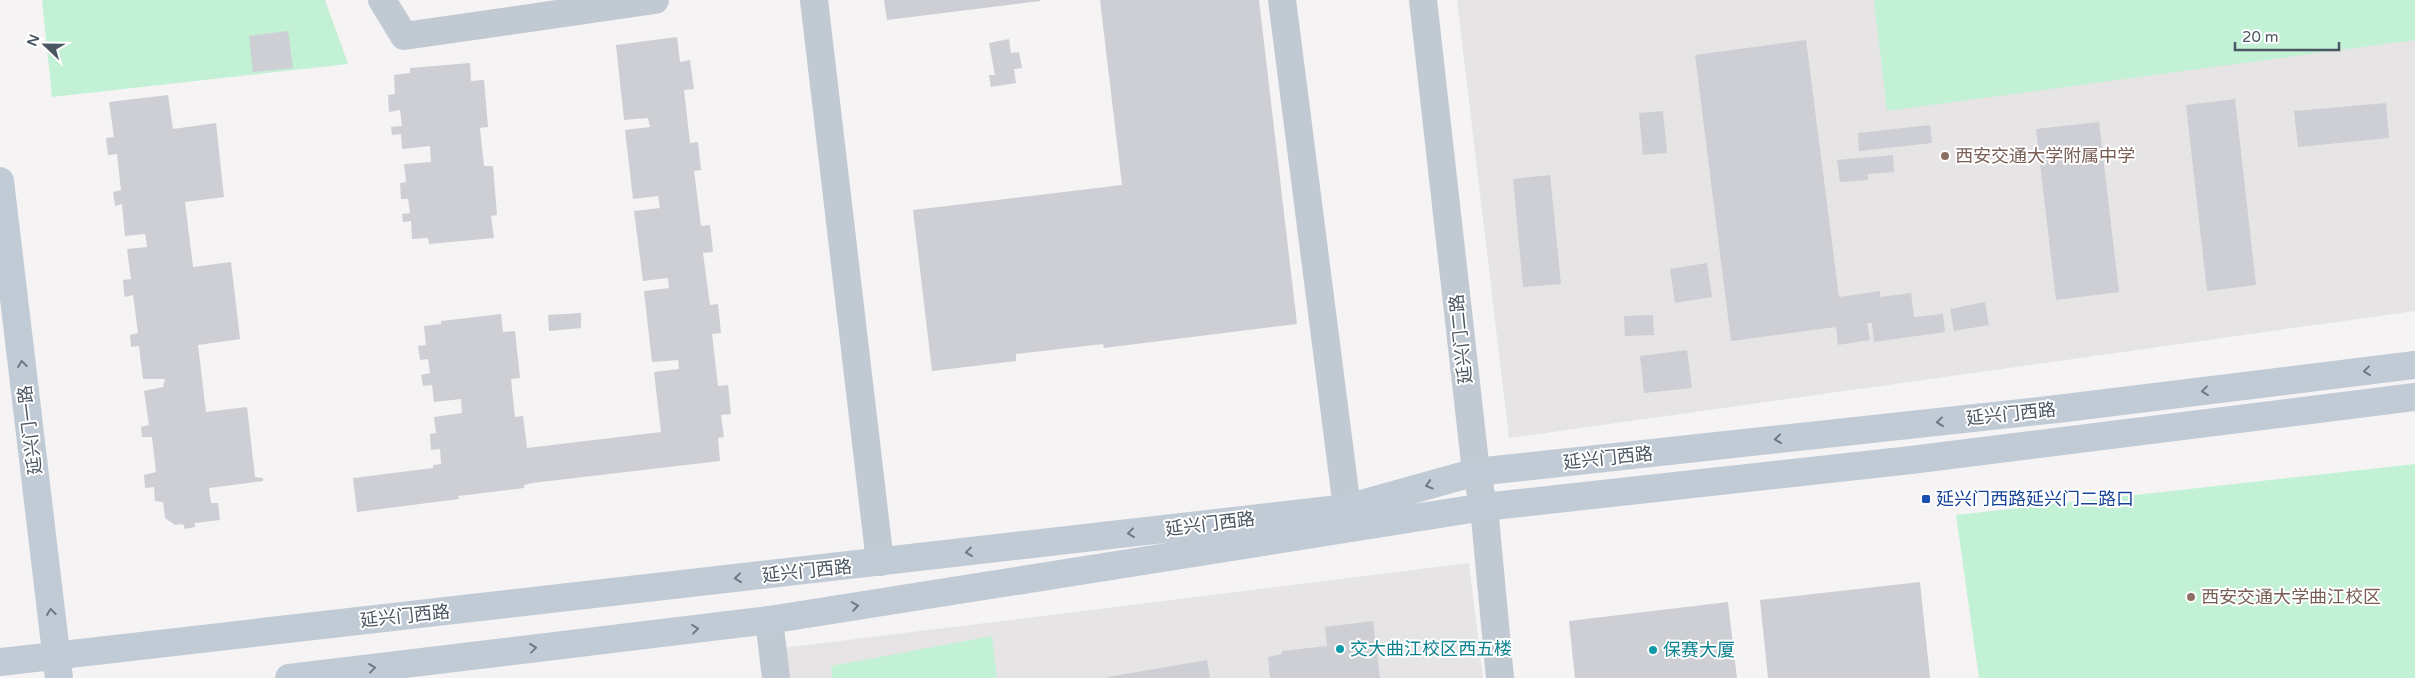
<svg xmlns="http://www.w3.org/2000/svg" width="2415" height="678" font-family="'Varela Round','Noto Sans SC',sans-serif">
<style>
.education{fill:#e6e4e5}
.green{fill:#c3f1d5}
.building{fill:#cdcfd5}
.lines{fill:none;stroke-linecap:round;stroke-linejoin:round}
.street{stroke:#c1cad2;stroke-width:28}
.secondary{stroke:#c1cbd6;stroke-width:28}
.oneway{stroke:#6e7984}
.education-dot{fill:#8d6e63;stroke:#fff;stroke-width:2}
.transit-dot{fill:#1a4fb4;stroke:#fff;stroke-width:2}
.culture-dot{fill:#0f9aa8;stroke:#fff;stroke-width:2}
.labels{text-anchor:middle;stroke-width:4;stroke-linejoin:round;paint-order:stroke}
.education-label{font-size:18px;fill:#785e54;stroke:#fff;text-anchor:start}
.street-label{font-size:18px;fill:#4a5661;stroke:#fff}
.transit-label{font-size:18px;fill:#164399;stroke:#fff;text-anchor:start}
.culture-label{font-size:18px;fill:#0d838f;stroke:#fff;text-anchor:start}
</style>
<rect width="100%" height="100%" fill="#f5f3f3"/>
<path class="education" d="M1457,0H2415V311L1509,438Z
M1469,563L1483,678H787L783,648Z"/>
<path class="green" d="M42,0H325L348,64L52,97Z
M1874,0H2415V40L1887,111Z
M2415,464V678H1979L1956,515Z
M992,636L997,678H832L831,666Z"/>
<path class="building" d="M884,0H1040V1L887,20Z
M1100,0H1259L1297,324L1104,348L1103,344L1016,354V361L932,371L913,210L1122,185Z
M288,31L293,68L253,72L249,36Z
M677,37L680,62L690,60L694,89L684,90L690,143L698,142L701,170L694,171L701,226L710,225L713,252L703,253L710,305L718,304L721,333L712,334L718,386L728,385L731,414L721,415L724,437L718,438L720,461L532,483L524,485V488L458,496L459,499L357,512L353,478L433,468V465L441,464L440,449L431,450L430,434L436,433L434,417L462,413L461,399L434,402L432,385L423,386L421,375L430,373L428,359L420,360L418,346L426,345L424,326L441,324V321L501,314L503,332L515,331L520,378L511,379L515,417L523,416L527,448L661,432L654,372L679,369L678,360L652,362L644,291L669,288L668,278L643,281L634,211L660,208L658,196L633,199L625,130L650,127L648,118L624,120L616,45Z
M1009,39L1011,53L1019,52L1022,68L1014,69L1016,83L991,87L989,75H995L989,43Z
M1806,40L1839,297L1880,291V297L1911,293L1914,317L1943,314L1945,332L1874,342L1872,323H1867L1870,340L1838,345L1836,327L1731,341L1695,55Z
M470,63L471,81L484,80L488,127L480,128L484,166H493L497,215L491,216L494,238L429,244L428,238L412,239L411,221L403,222L402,214L410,213L408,199H401L400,183L406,182L404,164L431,162L430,146L402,149L401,134L392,135L391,127L402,126L400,110L389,112L388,95L395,94L394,75L410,73V68Z
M168,95L173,129L216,123L224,197L185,202L193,267L231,262L240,339L198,345L206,412L247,407L255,477L263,478V481L209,488L211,503H218L220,520L195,523V527L185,529L183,524L175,525L165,518L163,502L155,501L154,487L145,488L144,475L156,472L152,437H142L141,427L149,425L144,391L163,387L165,379H143L139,346L131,347L130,335L138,333L133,295L125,297L124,294L123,280L131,279L127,249L147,247L146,239L145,234L125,236L122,204L115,206L113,192L121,190L117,154L108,155L106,138L114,137L109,102Z
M2235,99L2256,285L2207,291L2186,105Z
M2386,103L2389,138L2298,147L2294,111Z
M1663,111L1667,153L1643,155L1639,113Z
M2099,122L2119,292L2056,300L2036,129Z
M1930,125L1932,143L1859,151L1858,133Z
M1893,155L1894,172L1868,174V180L1840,182L1837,160Z
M1550,175L1561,284L1523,287L1513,179Z
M1707,263L1712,297L1675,303L1670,269Z
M1985,302L1989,325L1954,331L1950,309Z
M581,313V328L549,331L548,315Z
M1653,315L1654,335L1625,336L1624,316Z
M1687,350L1692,388L1644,393L1640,356Z
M1920,582L1930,678H1768L1760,600Z
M1728,602L1737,678H1575L1569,621Z
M1373,621L1380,678H1270L1268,657L1282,654V651L1327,646L1325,627Z
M1207,660L1210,678H1108V677Z"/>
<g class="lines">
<path class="street" d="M382,0L404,36L655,0
M814,0L880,562
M1282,0L1347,508
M1423,0L1476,472L1484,507L1500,678
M769,620L776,678"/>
<path class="secondary" d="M0,181L59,678
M0,662L1347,508L1476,472L2057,409L2415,365
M289,678L769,620L1484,507L1911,460L2415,397"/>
</g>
<defs><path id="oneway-chevron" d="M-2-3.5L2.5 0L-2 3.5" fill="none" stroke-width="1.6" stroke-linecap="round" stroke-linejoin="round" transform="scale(1.25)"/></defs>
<g class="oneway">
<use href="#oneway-chevron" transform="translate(22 364) rotate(-97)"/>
<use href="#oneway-chevron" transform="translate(2367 371) rotate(173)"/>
<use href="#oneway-chevron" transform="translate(2205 391) rotate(173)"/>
<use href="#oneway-chevron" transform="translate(1940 422) rotate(174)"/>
<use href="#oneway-chevron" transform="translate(1778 439) rotate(174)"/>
<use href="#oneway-chevron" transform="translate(1429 485) rotate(164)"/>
<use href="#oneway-chevron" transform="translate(1131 533) rotate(173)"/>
<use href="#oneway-chevron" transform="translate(969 552) rotate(173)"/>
<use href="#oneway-chevron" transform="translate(738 578) rotate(174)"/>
<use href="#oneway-chevron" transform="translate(855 606) rotate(-9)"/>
<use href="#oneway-chevron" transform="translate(51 612) rotate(-97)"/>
<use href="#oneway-chevron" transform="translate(695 629) rotate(-7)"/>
<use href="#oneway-chevron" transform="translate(533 648) rotate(-7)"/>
<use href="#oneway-chevron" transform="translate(372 668) rotate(-7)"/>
</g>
<g class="education-dot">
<circle cx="1945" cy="156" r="5"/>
<circle cx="2191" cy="597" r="5"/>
</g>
<rect class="transit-dot" x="1921" y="494" width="10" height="10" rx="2.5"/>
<g class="culture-dot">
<circle cx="1340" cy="649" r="5"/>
<circle cx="1653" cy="650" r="5"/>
</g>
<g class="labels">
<g class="education-label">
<text x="1955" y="162">西安交通大学附属中学</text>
<text x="2201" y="603">西安交通大学曲江校区</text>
</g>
<g class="street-label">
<text transform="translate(1461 339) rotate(-96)" y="6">延兴门二路</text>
<text transform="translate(2011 414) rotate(-6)" y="6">延兴门西路</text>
<text transform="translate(30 430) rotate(-97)" y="6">延兴门一路</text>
<text transform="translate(1608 458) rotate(-6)" y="6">延兴门西路</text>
<text transform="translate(1210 524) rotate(-7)" y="6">延兴门西路</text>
<text transform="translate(807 571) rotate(-6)" y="6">延兴门西路</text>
<text transform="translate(405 616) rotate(-6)" y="6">延兴门西路</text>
</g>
<g class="transit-label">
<text x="1936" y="505">延兴门西路延兴门二路口</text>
</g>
<g class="culture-label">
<text x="1350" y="655">交大曲江校区西五楼</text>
<text x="1663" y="656">保赛大厦</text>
</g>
</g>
<g transform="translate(45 45) rotate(292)" stroke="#ffffff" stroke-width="4" paint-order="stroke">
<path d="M0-4L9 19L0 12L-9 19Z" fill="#4a5661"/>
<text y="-8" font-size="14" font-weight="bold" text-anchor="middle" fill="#4a5661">N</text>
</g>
<path d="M2235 42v8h104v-8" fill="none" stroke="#4a5661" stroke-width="2.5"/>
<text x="2242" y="42" font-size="15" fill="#4a5661" stroke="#ffffff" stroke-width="4" paint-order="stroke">20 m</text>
</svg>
